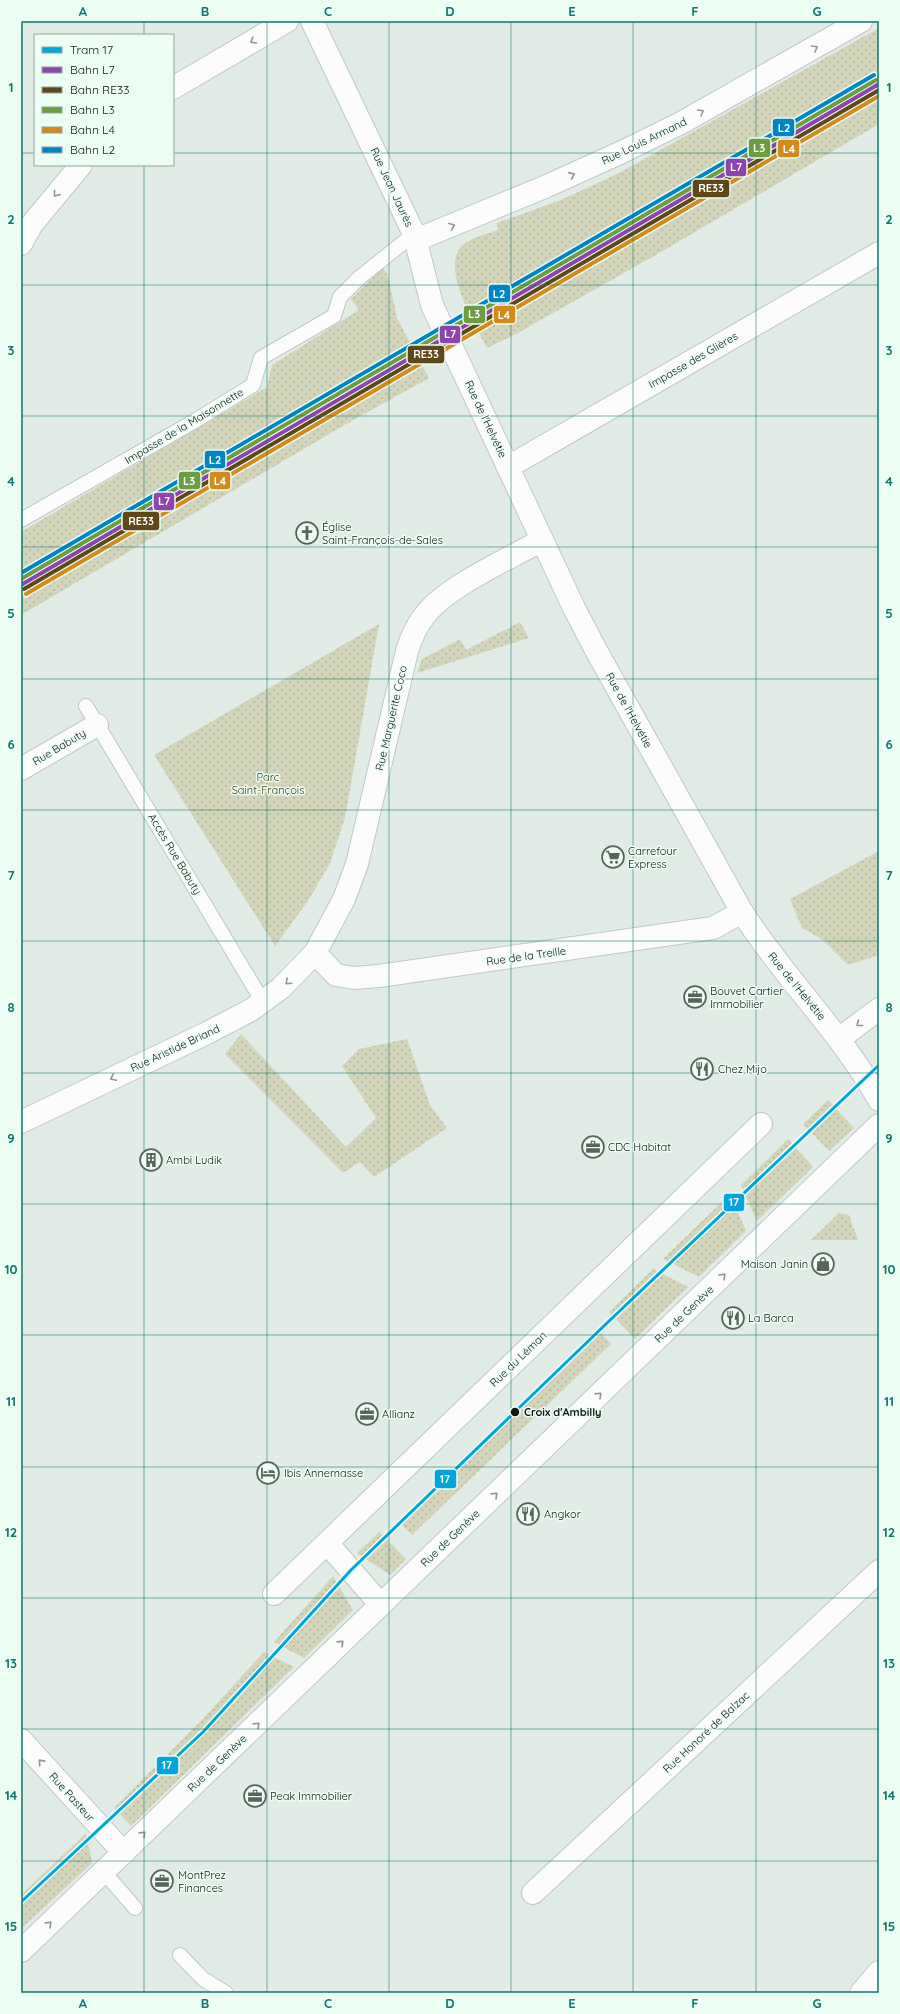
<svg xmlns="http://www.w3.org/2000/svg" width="900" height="2014" font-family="Quicksand,sans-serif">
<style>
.green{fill:url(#green-dots)}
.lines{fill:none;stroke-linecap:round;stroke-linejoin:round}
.lane-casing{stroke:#c0c8c4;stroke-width:16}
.street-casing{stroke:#c0c8c4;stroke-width:24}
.secondary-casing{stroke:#c0c8c4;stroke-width:24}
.lane{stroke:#fbfcfb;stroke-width:14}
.street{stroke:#fbfcfb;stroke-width:22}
.secondary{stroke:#fbfcfb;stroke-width:22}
.rail-1-casing{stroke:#ecfdf4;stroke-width:7}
.rail-2-casing{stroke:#ecfdf4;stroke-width:7}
.rail-3-casing{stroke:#ecfdf4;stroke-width:7}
.rail-4-casing{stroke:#ecfdf4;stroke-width:7}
.rail-5-casing{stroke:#ecfdf4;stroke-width:7}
.rail-1{stroke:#8e44ad;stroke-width:4}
.rail-2{stroke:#5f4817;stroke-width:4}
.rail-3{stroke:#6c9d40;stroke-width:4}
.rail-4{stroke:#d28b1b;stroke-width:4}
.rail-5{stroke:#0085c4;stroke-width:4}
.tram-1-casing{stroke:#ecfdf4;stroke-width:6}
.tram-1{stroke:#01a5dc;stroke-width:3}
.oneway{stroke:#929593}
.grid{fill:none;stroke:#0f766e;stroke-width:1;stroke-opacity:0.55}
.stop-dot{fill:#111714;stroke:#ecfdf4;stroke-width:1.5}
.labels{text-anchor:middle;stroke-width:3;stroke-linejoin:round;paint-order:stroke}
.street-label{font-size:11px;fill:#111714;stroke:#ecfdf4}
.poi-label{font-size:11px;fill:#111714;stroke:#ecfdf4;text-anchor:start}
.park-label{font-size:11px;fill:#45410a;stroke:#ecfdf4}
.stop-label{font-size:11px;font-weight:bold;fill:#111714;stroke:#ecfdf4;text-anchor:start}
.line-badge{stroke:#ecfdf4;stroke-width:1.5}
.badge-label{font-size:11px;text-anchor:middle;font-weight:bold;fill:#fff}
.neatline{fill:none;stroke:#0f766e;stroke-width:1.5}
.grid-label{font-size:13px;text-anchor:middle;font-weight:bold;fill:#0f766e}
</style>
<defs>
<pattern id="green-dots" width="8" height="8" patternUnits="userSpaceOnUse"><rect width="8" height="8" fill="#d3d5bb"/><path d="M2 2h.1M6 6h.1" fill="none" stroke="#b4b6a0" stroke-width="1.8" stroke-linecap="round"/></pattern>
</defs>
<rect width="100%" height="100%" fill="#e2ece7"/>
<path class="green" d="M879,28V124L654,256L516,334L487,348C476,327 442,270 460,248C468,238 487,234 498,230L497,223L561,200L619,173Z
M383,267L388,276L397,318L429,378L348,423L21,615V532L267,387L272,365L359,310L351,299Z
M520,622L529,638L417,673L422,659L460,639L466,650Z
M379,624L345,818L330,863L308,901L275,946L154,755Z
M879,851V955L848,965L823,940L802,928L790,899Z
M241,1034L346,1147L376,1118L342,1066L359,1049L407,1039L430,1105L447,1128L374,1177L360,1162L343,1173L225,1054Z
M828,1100L854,1128L829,1151L803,1124Z
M788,1139L813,1167L757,1221L741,1185Z
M730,1194L746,1231L699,1277L663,1259Z
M839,1213L849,1215L858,1240H811Z
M653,1269L688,1287L635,1339L609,1312Z
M597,1329L611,1344L412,1535L398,1521Z
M379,1532L406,1559L390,1575L357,1553Z
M333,1576L353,1610L304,1658L274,1642Z
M264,1652L294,1667L131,1826L114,1808L200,1722Z
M86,1833L92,1863L21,1929V1895Z"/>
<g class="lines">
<g class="lane-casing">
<path id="lane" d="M21,520L193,422L253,385L261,358L334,316L340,297L359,278L414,234
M86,706L263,1002
M104,1872L135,1908
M180,1955L203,1979L226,1993"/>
</g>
<g class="street-casing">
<path id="street" d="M173,88L287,21
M416,240L547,186L622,152L681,123L861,21
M21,244L32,224L81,165
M508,467L879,253
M21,769L97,725
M315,953L336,975L354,978L379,976L713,928L742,912
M21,1122L207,1033L251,1010L281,988L315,953L344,899L357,864L407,651C411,638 416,626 425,615C447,586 509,559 542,540
M327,1543L381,1605
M274,1594L761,1124
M21,1740L124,1853
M533,1893L879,1571
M21,1951L879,1125
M861,1993L879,1972"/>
</g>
<g class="secondary-casing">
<path id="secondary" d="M312,21L414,234L432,305L574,608L597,652L742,912C784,978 841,1032 879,1100
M839,1039L879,1009"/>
</g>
<use href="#lane" class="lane"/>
<use href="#street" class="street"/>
<use href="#secondary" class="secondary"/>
<g class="rail-1-casing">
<path id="rail-1" d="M21,585L879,84"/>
</g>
<g class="rail-2-casing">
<path id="rail-2" d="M24,589L879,90"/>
</g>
<g class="rail-3-casing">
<path id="rail-3" d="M21,579L876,80"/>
</g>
<g class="rail-4-casing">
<path id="rail-4" d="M26,594L879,96"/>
</g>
<g class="rail-5-casing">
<path id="rail-5" d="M21,573L874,75"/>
</g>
<use href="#rail-1" class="rail-1"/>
<use href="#rail-2" class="rail-2"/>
<use href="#rail-3" class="rail-3"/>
<use href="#rail-4" class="rail-4"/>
<use href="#rail-5" class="rail-5"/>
<g class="tram-1-casing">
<path id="tram-1" d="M21,1902L203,1732L351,1570L607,1323L879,1065"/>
</g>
<use href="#tram-1" class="tram-1"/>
</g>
<defs><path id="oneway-chevron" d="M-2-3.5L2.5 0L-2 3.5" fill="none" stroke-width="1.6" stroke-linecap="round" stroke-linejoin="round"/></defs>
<g class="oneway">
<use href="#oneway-chevron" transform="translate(253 41) rotate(149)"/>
<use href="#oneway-chevron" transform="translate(815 48) rotate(-30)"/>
<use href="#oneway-chevron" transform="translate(701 112) rotate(-30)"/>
<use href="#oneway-chevron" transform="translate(572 175) rotate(-24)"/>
<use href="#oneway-chevron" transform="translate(56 194) rotate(129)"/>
<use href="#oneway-chevron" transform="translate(452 226) rotate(-23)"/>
<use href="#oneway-chevron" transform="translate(288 982) rotate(137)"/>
<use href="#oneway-chevron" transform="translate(859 1024) rotate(142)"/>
<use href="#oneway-chevron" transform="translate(113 1078) rotate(155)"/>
<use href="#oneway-chevron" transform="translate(723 1276) rotate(-44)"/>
<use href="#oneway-chevron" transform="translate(599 1395) rotate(-44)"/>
<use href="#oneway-chevron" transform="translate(495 1495) rotate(-44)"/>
<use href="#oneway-chevron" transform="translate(341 1643) rotate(-44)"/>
<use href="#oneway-chevron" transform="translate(257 1725) rotate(-44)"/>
<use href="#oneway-chevron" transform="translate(41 1762) rotate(-132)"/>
<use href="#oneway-chevron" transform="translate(143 1834) rotate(-44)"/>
<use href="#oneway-chevron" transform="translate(49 1924) rotate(-44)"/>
</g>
<path class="grid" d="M144,21V35M267,21V1993M389,21V1993M511,21V1993M633,21V1993M756,21V1993M21,153H35M173,153H879M144,165V1993M21,285H879M21,416H879M21,547H879M21,679H879M21,810H879M21,941H879M21,1073H879M21,1204H879M21,1335H879M21,1467H879M21,1598H879M21,1729H879M21,1861H879"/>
<defs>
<g id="church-ring" transform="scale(1.15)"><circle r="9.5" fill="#ecfdf4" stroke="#5a625e" stroke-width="1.5"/><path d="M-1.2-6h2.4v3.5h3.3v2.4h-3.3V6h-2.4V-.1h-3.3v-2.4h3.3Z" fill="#5a625e"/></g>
<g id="supermarket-ring" transform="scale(1.15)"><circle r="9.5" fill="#ecfdf4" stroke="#5a625e" stroke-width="1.5"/><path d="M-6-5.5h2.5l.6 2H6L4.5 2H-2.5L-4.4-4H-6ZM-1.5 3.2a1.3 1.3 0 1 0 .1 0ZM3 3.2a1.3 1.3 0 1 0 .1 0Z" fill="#5a625e"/></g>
<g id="office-ring" transform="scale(1.15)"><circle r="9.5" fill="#ecfdf4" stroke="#5a625e" stroke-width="1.5"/><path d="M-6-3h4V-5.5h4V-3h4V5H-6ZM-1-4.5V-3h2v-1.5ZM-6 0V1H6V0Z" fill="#5a625e"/></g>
<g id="restaurant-ring" transform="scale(1.15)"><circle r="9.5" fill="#ecfdf4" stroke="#5a625e" stroke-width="1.5"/><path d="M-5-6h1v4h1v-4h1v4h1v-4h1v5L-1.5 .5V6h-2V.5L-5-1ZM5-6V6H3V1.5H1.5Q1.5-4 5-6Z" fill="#5a625e"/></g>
<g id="building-ring" transform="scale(1.15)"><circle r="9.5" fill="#ecfdf4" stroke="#5a625e" stroke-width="1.5"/><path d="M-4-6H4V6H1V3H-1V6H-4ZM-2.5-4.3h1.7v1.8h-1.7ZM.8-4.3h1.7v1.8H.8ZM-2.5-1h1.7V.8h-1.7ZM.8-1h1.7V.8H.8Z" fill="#5a625e"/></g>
<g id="shop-ring" transform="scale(1.15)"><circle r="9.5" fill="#ecfdf4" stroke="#5a625e" stroke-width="1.5"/><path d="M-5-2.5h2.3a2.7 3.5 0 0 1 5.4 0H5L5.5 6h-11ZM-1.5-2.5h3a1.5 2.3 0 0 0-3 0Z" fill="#5a625e"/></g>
<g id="hotel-ring" transform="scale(1.15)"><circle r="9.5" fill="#ecfdf4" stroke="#5a625e" stroke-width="1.5"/><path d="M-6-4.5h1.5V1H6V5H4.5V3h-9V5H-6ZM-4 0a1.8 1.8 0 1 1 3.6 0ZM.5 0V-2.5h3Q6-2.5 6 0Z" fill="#5a625e"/></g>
</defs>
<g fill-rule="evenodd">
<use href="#church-ring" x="307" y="533"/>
<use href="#supermarket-ring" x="613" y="857"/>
<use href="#office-ring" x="695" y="997"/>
<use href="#restaurant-ring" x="702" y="1069"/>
<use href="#office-ring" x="593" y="1147"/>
<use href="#building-ring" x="151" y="1160"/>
<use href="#shop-ring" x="823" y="1264"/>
<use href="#restaurant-ring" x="733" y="1318"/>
<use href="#office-ring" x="367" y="1414"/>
<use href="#hotel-ring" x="268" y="1473"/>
<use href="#restaurant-ring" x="528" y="1514"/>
<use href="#office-ring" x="255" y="1796"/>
<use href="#office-ring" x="162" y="1881"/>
</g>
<circle class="stop-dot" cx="515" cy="1412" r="5"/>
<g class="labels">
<g class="street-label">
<text transform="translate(644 141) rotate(-26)" y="4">Rue Louis Armand</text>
<text transform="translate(392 187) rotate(65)" y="4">Rue Jean Jaurès</text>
<text transform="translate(693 360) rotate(-30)" y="4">Impasse des Glières</text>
<text transform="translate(486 419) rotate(65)" y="4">Rue de l'Helvétie</text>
<text transform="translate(184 426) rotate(-31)" y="4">Impasse de la Maisonnette</text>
<text transform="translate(629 710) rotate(61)" y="4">Rue de l'Helvétie</text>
<text transform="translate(391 718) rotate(-77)" y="4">Rue Marguerite Coco</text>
<text transform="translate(59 747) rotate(-31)" y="4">Rue Babuty</text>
<text transform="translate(175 854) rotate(59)" y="4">Accès Rue Babuty</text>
<text transform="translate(526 956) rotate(-8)" y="4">Rue de la Treille</text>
<text transform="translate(797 986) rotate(51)" y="4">Rue de l'Helvétie</text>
<text transform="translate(175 1048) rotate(-25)" y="4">Rue Aristide Briand</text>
<text transform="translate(684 1314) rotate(-44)" y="4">Rue de Genève</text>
<text transform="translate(518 1359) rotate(-44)" y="4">Rue du Léman</text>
<text transform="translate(450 1538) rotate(-44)" y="4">Rue de Genève</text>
<text transform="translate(706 1732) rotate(-43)" y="4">Rue Honoré de Balzac</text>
<text transform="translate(217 1763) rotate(-44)" y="4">Rue de Genève</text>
<text transform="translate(72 1797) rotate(48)" y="4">Rue Pasteur</text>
</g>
<g class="poi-label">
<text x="322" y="531">Église<tspan x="322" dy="13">Saint-François-de-Sales</tspan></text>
<text x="628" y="855">Carrefour<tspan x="628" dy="13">Express</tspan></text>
<text x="710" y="995">Bouvet Cartier<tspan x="710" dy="13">Immobilier</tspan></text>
<text x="718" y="1073">Chez Mijo</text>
<text x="608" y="1151">CDC Habitat</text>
<text x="166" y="1164">Ambi Ludik</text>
<text x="808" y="1268" text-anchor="end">Maison Janin</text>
<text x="748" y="1322">La Barca</text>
<text x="382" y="1418">Allianz</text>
<text x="284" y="1477">Ibis Annemasse</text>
<text x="544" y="1518">Angkor</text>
<text x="270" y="1800">Peak Immobilier</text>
<text x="178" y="1879">MontPrez<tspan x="178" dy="13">Finances</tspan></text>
</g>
<g class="park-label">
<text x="268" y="781">Parc<tspan x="268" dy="13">Saint-François</tspan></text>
</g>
<g class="stop-label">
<text x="524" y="1416">Croix d'Ambilly</text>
</g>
</g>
<g class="line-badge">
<rect x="772" y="118" width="23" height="19" rx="4" fill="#0085c4"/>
<rect x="748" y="138" width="23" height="20" rx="4" fill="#6c9d40"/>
<rect x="777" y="139" width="23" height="19" rx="4" fill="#d28b1b"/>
<rect x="725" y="158" width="22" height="19" rx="4" fill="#8e44ad"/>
<rect x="692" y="179" width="38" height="19" rx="4" fill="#5f4817"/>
<rect x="488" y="284" width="23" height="19" rx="4" fill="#0085c4"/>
<rect x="463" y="305" width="23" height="19" rx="4" fill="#6c9d40"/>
<rect x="493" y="305" width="23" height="19" rx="4" fill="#d28b1b"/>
<rect x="439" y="325" width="22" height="19" rx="4" fill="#8e44ad"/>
<rect x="407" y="345" width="38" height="19" rx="4" fill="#5f4817"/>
<rect x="204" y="450" width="22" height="19" rx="4" fill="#0085c4"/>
<rect x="178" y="471" width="23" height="19" rx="4" fill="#6c9d40"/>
<rect x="209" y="471" width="22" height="19" rx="4" fill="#d28b1b"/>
<rect x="153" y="492" width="22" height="19" rx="4" fill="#8e44ad"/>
<rect x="122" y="511" width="38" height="20" rx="4" fill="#5f4817"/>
<rect x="723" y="1193" width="22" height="19" rx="4" fill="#01a5dc"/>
<rect x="434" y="1469" width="23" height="20" rx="4" fill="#01a5dc"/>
<rect x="156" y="1756" width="23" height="19" rx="4" fill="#01a5dc"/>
</g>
<g class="badge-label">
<text x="784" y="132">L2</text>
<text x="759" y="152">L3</text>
<text x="789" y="153">L4</text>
<text x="736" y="171">L7</text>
<text x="711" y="192">RE33</text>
<text x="499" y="298">L2</text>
<text x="474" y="318">L3</text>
<text x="504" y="319">L4</text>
<text x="450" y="338">L7</text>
<text x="426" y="358">RE33</text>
<text x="215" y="464">L2</text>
<text x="189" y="485">L3</text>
<text x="220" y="485">L4</text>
<text x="164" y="505">L7</text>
<text x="141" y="525">RE33</text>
<text x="734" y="1206">17</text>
<text x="445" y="1483">17</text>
<text x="167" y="1769">17</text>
</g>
<rect width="900" height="2014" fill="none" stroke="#ecfdf4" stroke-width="44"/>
<rect x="34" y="34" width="140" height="132" fill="#ecfdf4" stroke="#94a19a"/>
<rect x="42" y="47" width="20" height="6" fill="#01a5dc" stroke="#94a19a"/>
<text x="70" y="54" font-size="12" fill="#111714">Tram 17</text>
<rect x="42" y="67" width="20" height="6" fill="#8e44ad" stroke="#94a19a"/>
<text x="70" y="74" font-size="12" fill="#111714">Bahn L7</text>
<rect x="42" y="87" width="20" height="6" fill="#5f4817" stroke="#94a19a"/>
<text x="70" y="94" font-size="12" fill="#111714">Bahn RE33</text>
<rect x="42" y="107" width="20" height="6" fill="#6c9d40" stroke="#94a19a"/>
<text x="70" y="114" font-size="12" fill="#111714">Bahn L3</text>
<rect x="42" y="127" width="20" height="6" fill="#d28b1b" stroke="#94a19a"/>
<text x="70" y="134" font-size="12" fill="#111714">Bahn L4</text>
<rect x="42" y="147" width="20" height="6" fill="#0085c4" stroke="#94a19a"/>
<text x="70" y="154" font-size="12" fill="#111714">Bahn L2</text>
<rect x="22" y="22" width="856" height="1970" class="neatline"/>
<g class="grid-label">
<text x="83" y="16">A</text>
<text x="205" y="16">B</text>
<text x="328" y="16">C</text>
<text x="450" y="16">D</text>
<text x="572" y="16">E</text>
<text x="695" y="16">F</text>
<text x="817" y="16">G</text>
<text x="11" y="92">1</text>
<text x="889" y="92">1</text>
<text x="11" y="224">2</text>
<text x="889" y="224">2</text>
<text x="11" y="355">3</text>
<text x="889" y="355">3</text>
<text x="11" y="486">4</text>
<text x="889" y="486">4</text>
<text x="11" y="618">5</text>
<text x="889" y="618">5</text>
<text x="11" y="749">6</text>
<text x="889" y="749">6</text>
<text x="11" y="880">7</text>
<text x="889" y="880">7</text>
<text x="11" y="1012">8</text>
<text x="889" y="1012">8</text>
<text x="11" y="1143">9</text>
<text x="889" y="1143">9</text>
<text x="11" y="1274">10</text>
<text x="889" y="1274">10</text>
<text x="11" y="1406">11</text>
<text x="889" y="1406">11</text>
<text x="11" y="1537">12</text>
<text x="889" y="1537">12</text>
<text x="11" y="1668">13</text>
<text x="889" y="1668">13</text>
<text x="11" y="1800">14</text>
<text x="889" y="1800">14</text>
<text x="11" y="1931">15</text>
<text x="889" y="1931">15</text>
<text x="83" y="2008">A</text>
<text x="205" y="2008">B</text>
<text x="328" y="2008">C</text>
<text x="450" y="2008">D</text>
<text x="572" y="2008">E</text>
<text x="695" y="2008">F</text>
<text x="817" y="2008">G</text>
</g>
</svg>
